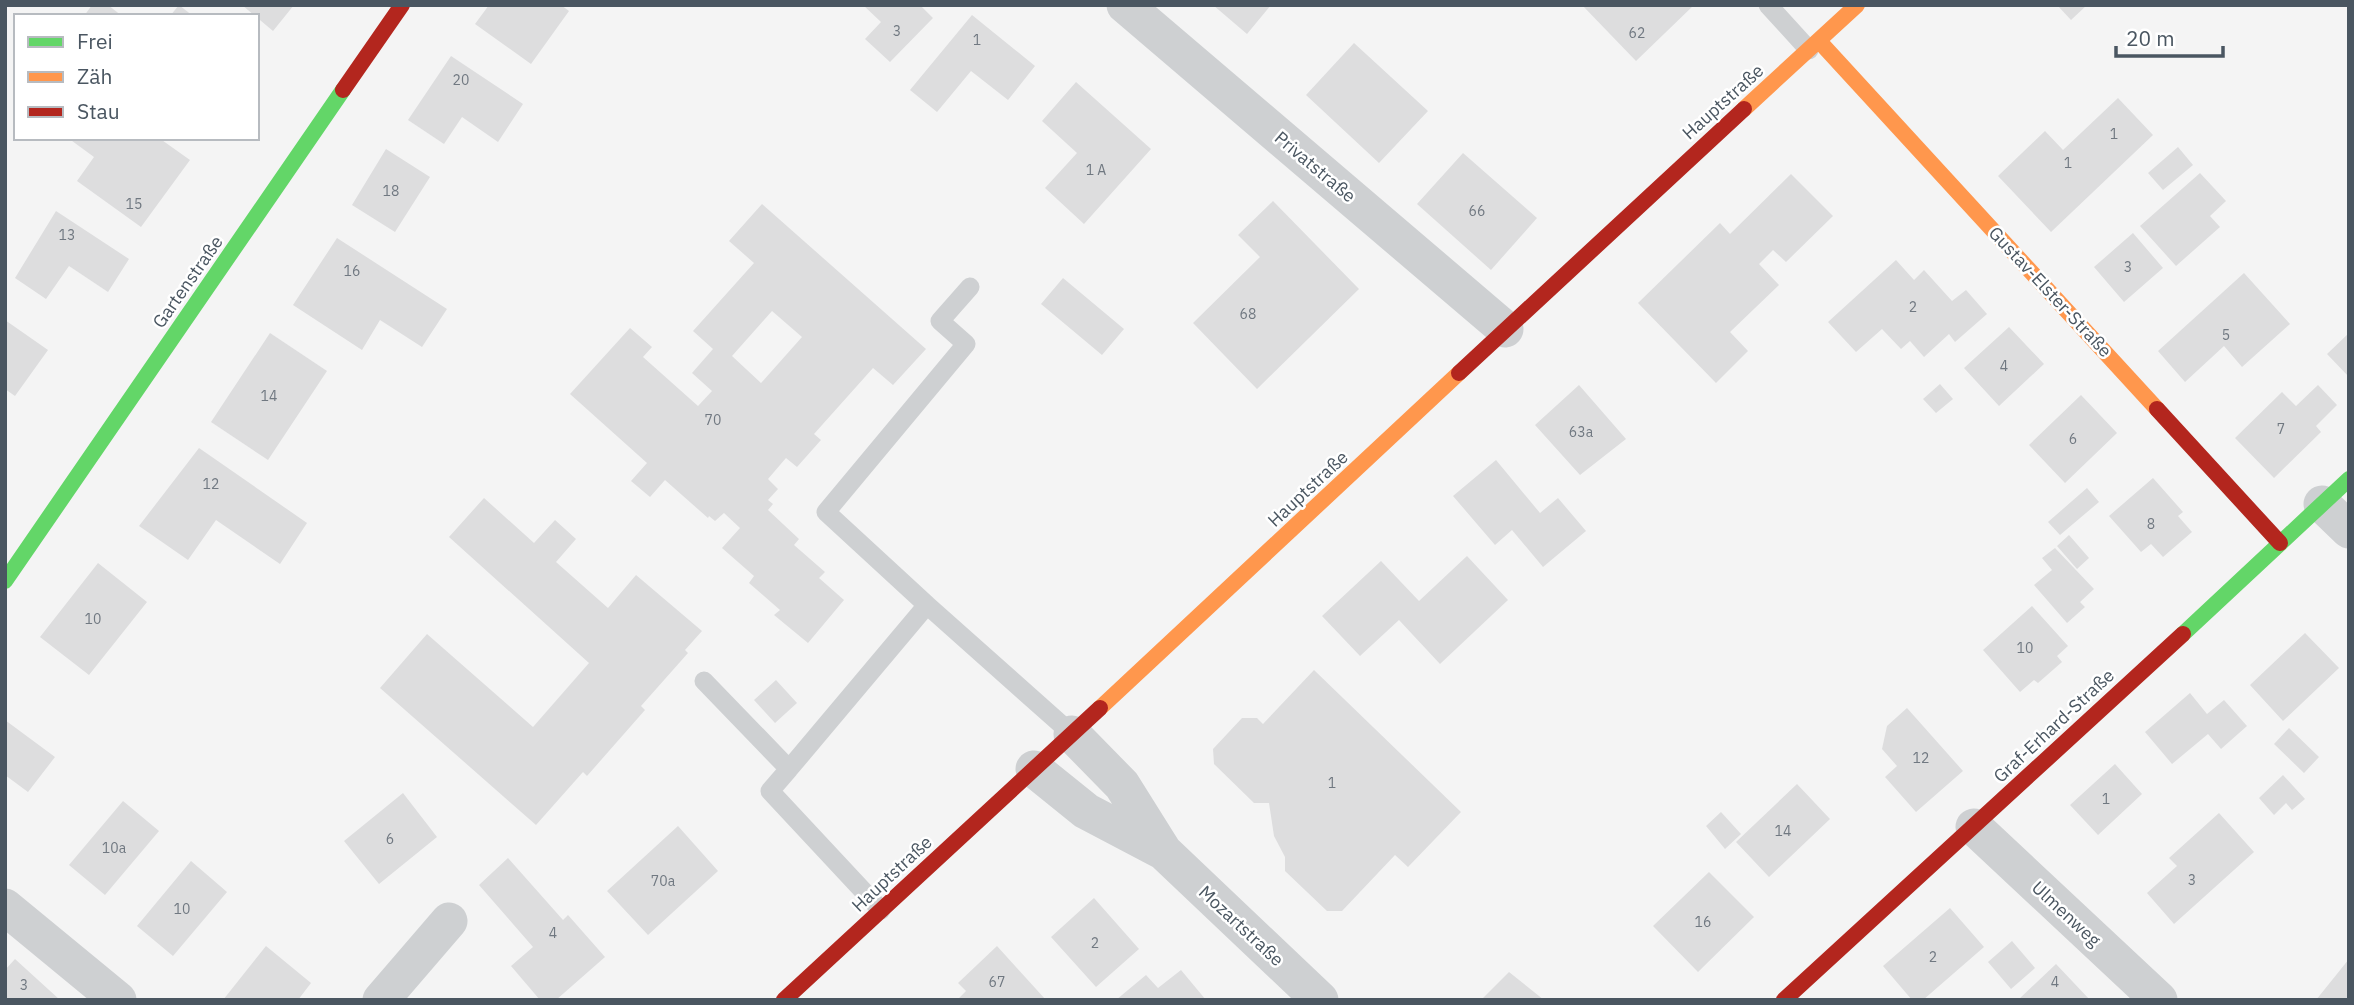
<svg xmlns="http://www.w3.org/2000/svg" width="2354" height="1005" font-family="'IBM Plex Sans',sans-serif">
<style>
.building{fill:#ddddde;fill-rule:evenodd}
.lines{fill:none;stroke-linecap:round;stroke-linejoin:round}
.lane{stroke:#ced0d2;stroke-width:19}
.street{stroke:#ced0d2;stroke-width:37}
.fast{stroke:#63d668;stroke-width:16}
.slow{stroke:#ff974d;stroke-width:16}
.jam{stroke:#b3261e;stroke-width:16}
.labels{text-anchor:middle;stroke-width:5;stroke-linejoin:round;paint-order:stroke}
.number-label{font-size:14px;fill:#707881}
.street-label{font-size:18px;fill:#4a5661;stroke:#fff}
</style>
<rect width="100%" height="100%" fill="#f4f4f4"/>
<path class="building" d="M92,5H108L122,16H84Z
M179,5L193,16H170Z
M242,5H294L273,31Z
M489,5H561L569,11L531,64L475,24Z
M863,5H920L933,18L890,62L865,39L881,22Z
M1213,5H1271L1247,34Z
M1582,5H1694L1636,61Z
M2057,5H2087L2071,20Z
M972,15L1035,66L1008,100L971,71L937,112L910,90Z
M1354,43L1428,111L1379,163L1306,95Z
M451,56L523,104L498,142L462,117L444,144L408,120Z
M1076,82L1151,149L1084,224L1045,188L1077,153L1042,121Z
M2118,98L2153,135L2051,232L1998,176L2045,131L2063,150Z
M68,138H159L190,160L141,227L77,181L94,157Z
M2178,147L2193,165L2163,190L2148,173Z
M386,149L430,177L395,232L352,205Z
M1463,153L1537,218L1491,270L1417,204Z
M2200,173L2226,201L2210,216L2220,227L2176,266L2140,226Z
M1791,174L1833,216L1786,262L1773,250L1759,264L1779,285L1730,332L1748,351L1716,383L1638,303L1720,223L1730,234Z
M1273,201L1359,289L1257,389L1193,323L1260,257L1238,235Z
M762,204L926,349L893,385L873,368L814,434L821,440L797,467L786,458L768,479L778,489L768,500L773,504L768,510L799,539L794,545L825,572L819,578L844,600L808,643L774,615L780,610L749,583L754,576L722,548L740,528L724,513L715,521L709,516L708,518L665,480L650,497L631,481L647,463L570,394L630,328L652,347L643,357L698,406L712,391L692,373L713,349L693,331L754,263L729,241ZM772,311L802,337L761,383L732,356Z
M56,211L129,259L108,292L69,266L46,299L15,278Z
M2133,233L2163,268L2124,302L2094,267Z
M337,238L447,309L422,347L380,320L362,350L293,305Z
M1896,260L1914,280L1924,270L1952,301L1966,290L1987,314L1955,342L1949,334L1924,357L1910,341L1901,349L1882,329L1856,352L1828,322Z
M2244,273L2290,324L2242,367L2224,346L2185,382L2158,351Z
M1063,278L1124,329L1102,355L1041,304Z
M5,320L48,350L15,396L5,389Z
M2009,327L2044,364L1999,406L1964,368Z
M270,333L327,371L268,460L211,422Z
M2349,333V377L2327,354Z
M1940,384L1953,399L1936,413L1923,399Z
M1579,385L1626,439L1580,475L1535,425Z
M2318,385L2337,405L2316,426L2321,432L2274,478L2235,438L2282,392L2296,406Z
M2081,395L2117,433L2065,483L2029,445Z
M199,448L307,523L280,564L216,520L188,560L139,526Z
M1496,460L1540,513L1558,498L1586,531L1543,567L1512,530L1495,545L1453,496Z
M2153,478L2183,512L2178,516L2192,532L2163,557L2151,544L2141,552L2109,516Z
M2087,488L2099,502L2060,535L2048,522Z
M484,498L534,543L555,520L576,539L556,562L608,608L636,575L702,631L685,650L688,653L641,706L645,710L587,776L583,772L536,825L380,688L427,634L533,727L589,663L449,537Z
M2069,535L2089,558L2077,569L2057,546Z
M2055,548L2094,589L2080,602L2085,607L2067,623L2034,585L2052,570L2042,558Z
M1467,556L1508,600L1440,664L1399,620L1360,656L1322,616L1381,561L1419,601Z
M98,563L147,602L89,675L40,637Z
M2032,606L2068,646L2057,656L2062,662L2038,683L2034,680L2020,692L1983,650Z
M2305,633L2339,668L2283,721L2250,685Z
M1314,670L1461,812L1408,867L1395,855L1342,911H1327L1285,871V857L1274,836L1269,803H1254L1214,764L1213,749L1242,718H1257L1263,724Z
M776,680L797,703L775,723L754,700Z
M2190,693L2207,714L2224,700L2247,726L2221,749L2208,734L2172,764L2145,732Z
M1907,708L1963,771L1916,812L1885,777L1897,766L1882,749L1887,726Z
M5,720L55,757L28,792L5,775Z
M2289,728L2319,757L2304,773L2274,744Z
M2115,764L2142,794L2098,835L2070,805Z
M2283,775L2305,799L2292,810L2286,803L2274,815L2259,798Z
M1797,784L1830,819L1769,877L1736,842Z
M403,793L437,837L379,884L344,841Z
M123,801L159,831L105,895L69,865Z
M1721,812L1741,834L1725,849L1706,826Z
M2219,813L2254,852L2174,924L2147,893L2177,866L2169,858Z
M678,826L718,871L648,935L607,891Z
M508,858L563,920L568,915L605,957L556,1000H540L511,966L533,947L479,885Z
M191,861L227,892L173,956L137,926Z
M1709,872L1754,917L1698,972L1653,926Z
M1094,898L1139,949L1096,987L1051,937Z
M1950,908L1984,947L1923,1000H1912L1883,966Z
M2012,941L2035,968L2011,989L1988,962Z
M266,946L311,983L298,1000H223Z
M997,946L1046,1000H957L966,991L958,983Z
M15,959L60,1000H5V970Z
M2349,959V1000H2316Z
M2056,964L2090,1000H2018Z
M1181,970L1206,1000H1116L1146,975L1158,988Z
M1509,972L1544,1000H1481Z"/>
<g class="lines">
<path class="lane" d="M1768,5L1809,50
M927,605L1072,734
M704,681L789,769L770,791L881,910
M789,769L927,605L826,512L966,344L940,321L970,287"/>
<path class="street" d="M1125,5L1505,329
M2322,504L2349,530
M1072,734L1122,785L1164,852L1320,1000
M1034,769L1086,811L1162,851
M1974,827L2159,1000
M5,907L118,1000
M381,1000L449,921"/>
<path class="fast" d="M5,581L343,90
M2183,634L2349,479"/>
<path class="slow" d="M1819,41L2157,409
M1744,109L1857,5
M1100,708L1459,373"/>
<path class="jam" d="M343,90L402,5
M1459,373L1744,109
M2157,409L2280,543
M784,1000L1100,708
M1784,1000L2183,634"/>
</g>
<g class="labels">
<g class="number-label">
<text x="897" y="36">3</text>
<text x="1637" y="38">62</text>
<text x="977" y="45">1</text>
<text x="461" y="85">20</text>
<text x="2114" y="139">1</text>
<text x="2068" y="168">1</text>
<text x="1096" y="175">1 A</text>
<text x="391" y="196">18</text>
<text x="134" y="209">15</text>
<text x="1477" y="216">66</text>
<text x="67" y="240">13</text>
<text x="2128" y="272">3</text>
<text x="352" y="276">16</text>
<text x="1913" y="312">2</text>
<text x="1248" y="319">68</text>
<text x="2226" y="340">5</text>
<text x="2004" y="371">4</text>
<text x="269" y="401">14</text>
<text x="713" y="425">70</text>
<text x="2281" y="434">7</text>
<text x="1581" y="437">63a</text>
<text x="2073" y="444">6</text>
<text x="211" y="489">12</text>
<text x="2151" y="529">8</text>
<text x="93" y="624">10</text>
<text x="2025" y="653">10</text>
<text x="1921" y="763">12</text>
<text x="1332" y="788">1</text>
<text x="2106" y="804">1</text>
<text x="1783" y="836">14</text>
<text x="390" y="844">6</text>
<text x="114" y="853">10a</text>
<text x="2192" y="885">3</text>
<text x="663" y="886">70a</text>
<text x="182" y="914">10</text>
<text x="1703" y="927">16</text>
<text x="553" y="938">4</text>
<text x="1095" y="948">2</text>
<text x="1933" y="962">2</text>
<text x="997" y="987">67</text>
<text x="2055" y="987">4</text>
<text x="24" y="990">3</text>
</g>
<g class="street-label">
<text transform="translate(1723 102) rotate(-42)" y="6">Hauptstraße</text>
<text transform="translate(1315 167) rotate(40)" y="6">Privatstraße</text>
<text transform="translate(188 282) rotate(-55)" y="6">Gartenstraße</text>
<text transform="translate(2050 292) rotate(47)" y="6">Gustav-Elster-Straße</text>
<text transform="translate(1308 489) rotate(-43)" y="6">Hauptstraße</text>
<text transform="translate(2054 726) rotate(-43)" y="6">Graf-Erhard-Straße</text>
<text transform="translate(892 874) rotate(-43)" y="6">Hauptstraße</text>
<text transform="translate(2066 914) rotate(43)" y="6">Ulmenweg</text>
<text transform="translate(1241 926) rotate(43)" y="6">Mozartstraße</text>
</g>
</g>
<rect width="2354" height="1005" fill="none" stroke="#4a5661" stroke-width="14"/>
<rect x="14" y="14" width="245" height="126" fill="#ffffff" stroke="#b7bbc0" stroke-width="2"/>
<rect x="28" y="37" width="35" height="10" fill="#63d668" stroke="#b7bbc0" stroke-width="2"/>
<text x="77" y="49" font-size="21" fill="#4a5661">Frei</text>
<rect x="28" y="72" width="35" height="10" fill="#ff974d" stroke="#b7bbc0" stroke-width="2"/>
<text x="77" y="84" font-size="21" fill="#4a5661">Zäh</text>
<rect x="28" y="107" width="35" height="10" fill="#b3261e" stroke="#b7bbc0" stroke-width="2"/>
<text x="77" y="119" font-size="21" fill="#4a5661">Stau</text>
<path d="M2116 46v10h107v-10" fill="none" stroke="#4a5661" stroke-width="3.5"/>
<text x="2126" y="46" font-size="21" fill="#4a5661" stroke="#ffffff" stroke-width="5" paint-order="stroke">20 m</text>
</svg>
